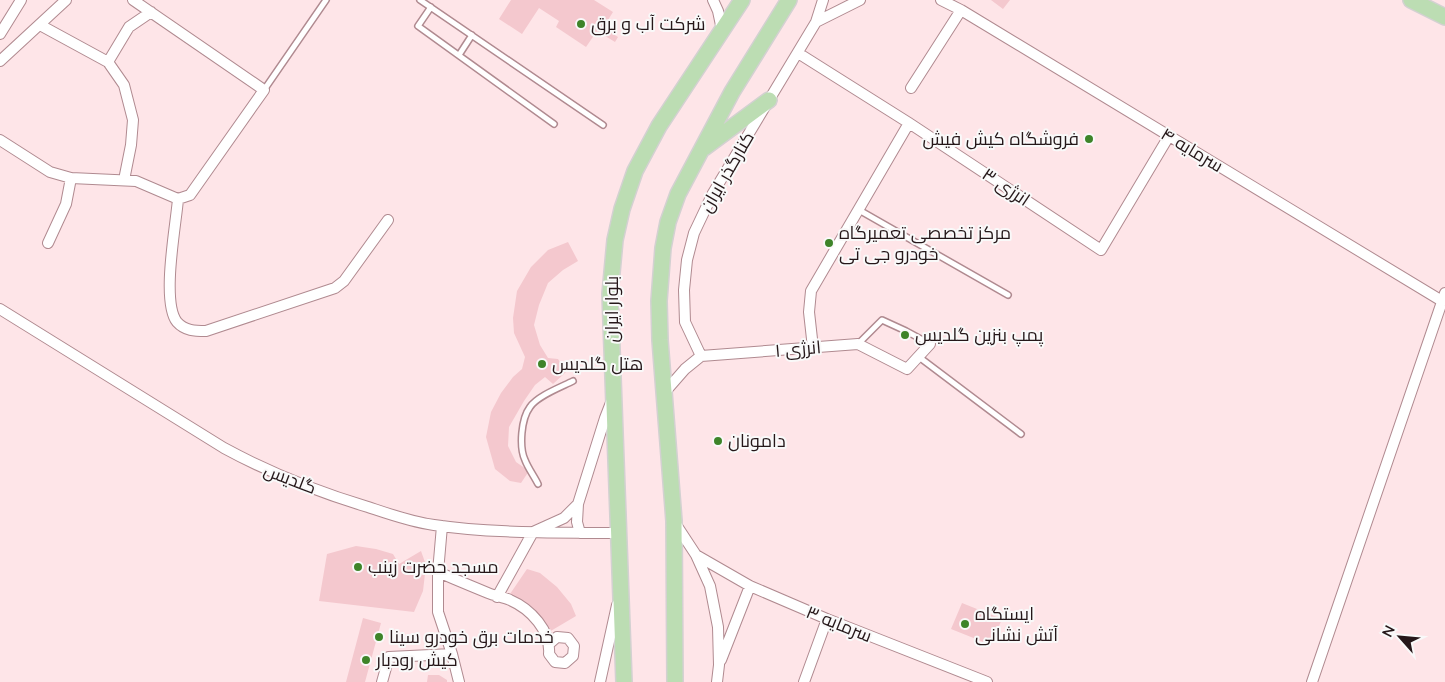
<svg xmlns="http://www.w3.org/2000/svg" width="1445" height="682" font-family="Lato,Cairo,sans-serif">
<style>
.building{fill:#f4c8ce}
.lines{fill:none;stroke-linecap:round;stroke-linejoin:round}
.lane-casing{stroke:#b08a90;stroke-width:8}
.street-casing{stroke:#b08a90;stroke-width:12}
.primary-casing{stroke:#d3d1d1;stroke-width:18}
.lane{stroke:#fff;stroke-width:5}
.street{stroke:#fff;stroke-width:10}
.primary{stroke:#bcddb3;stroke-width:15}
.poi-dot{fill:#3e8429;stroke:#f9f9f9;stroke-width:2}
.labels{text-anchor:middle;stroke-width:4;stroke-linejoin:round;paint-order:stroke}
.poi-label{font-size:18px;fill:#251719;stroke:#f9f9f9;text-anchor:start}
.street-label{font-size:18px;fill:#251719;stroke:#f9f9f9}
</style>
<rect width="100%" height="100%" fill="#fee5e8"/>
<path class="building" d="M511,0H594L613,12L603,28L618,37L615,42L597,31L586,47L556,27L559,21L539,8L522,34L499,19Z
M991,0H1010L1003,9Z
M568,242L578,261L563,270L548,283L539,305L534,325L540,345L548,358L558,359L566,372L553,384L545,377L535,385L524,401L509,427L508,446L516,462L529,471L521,483L510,481L495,469L486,437L491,412L501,393L513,377L522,369L525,357L514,333L513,318L517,291L531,267L548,250Z
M356,546L376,549L393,554L399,564L421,551L426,565L423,591L414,612L319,601L327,554Z
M527,569L540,573L557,587L571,604L576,616L549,632L524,603L510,594Z
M962,603L1002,619L991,645L951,629Z
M363,618L381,623L365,682H346Z
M428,675H439L447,680V682H427Z"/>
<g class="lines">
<g class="lane-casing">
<path id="lane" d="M420,0L603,125
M431,7L418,26L554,124
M459,55L472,35
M264,90L326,0
M859,210L1008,295
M858,344L882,320L906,331L930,344
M919,357L1021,434
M538,484C534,476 528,468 525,460C519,447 521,419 530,407C537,396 561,387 573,381"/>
</g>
<g class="street-casing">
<path id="street" d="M713,0L718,11L722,30
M941,0L961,10L1442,301
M816,22L860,0
M40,25L108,62L129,27L151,12
M0,34L21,0
M798,53L909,123L1101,250L1169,136
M0,61L66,0
M108,62L124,85L133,120L131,145L124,180
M911,88L961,10
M0,140L50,172L71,178L136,181L178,199L190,195L264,90L133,0
M178,199C176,225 161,302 177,322C185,331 195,331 206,331L335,288L344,281L388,220
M48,243L66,204L71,178
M0,309L224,448C270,473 318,492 368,507C389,514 411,522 434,525C495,534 557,532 619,533
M813,348L809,312L811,291L909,123
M701,356L685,322L684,290L687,260L694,233L713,193L816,22L823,0
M664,393L685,369L701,356L858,344L907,369L930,344
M578,504L577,522L580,533
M675,523L696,555L710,586L718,627L719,665L717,682
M442,526L438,572V612L452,654L459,682
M696,555L750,586L827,619L987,682
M438,572C454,579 471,586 488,593C495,596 504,597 510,600C531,609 551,631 549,654L555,662L565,663L573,656L574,646L568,638L557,637L549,644
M497,597L533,532L564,518L578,504L605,418L612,400
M721,660L750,586
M382,682L389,657L452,654
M600,682L617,605
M804,682L827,619
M1312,682L1445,293"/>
</g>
<g class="primary-casing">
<path id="primary" d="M1411,0L1445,17
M704,148L769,100
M624,682L610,294L615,240L622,209L635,171L659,126L742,0
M675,682L674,521L660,340L659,301L663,248L668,222L678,194L732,92L789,0"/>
</g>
<use href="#lane" class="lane"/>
<use href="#street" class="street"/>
<use href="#primary" class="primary"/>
</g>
<g class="poi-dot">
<circle cx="581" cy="24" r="5"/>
<circle cx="1089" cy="139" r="5"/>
<circle cx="829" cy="243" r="5"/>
<circle cx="905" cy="335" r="5"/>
<circle cx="542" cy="364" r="5"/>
<circle cx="718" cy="441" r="5"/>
<circle cx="358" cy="567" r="5"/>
<circle cx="965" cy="624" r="5"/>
<circle cx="379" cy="637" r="5"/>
<circle cx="366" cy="660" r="5"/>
</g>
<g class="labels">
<g class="poi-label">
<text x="591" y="30">شرکت آب و برق</text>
<text x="1079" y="145" text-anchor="end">فروشگاه کیش فیش</text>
<text x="839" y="239">مرکز تخصصی تعمیرگاه<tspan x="839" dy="21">خودرو جی تی</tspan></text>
<text x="915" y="341">پمپ بنزین گلدیس</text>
<text x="552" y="370">هتل گلدیس</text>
<text x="728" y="447">دامونان</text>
<text x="368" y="573">مسجد حضرت زینب</text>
<text x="975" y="620">ایستگاه<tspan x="975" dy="21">آتش نشانی</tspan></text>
<text x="389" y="643">خدمات برق خودرو سینا</text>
<text x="376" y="666">کیش رودبار</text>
</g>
<g class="street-label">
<text transform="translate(1192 150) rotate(31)" y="6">سرمایه ۴</text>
<text transform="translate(727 172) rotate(-60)" y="6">کنارگذر ایران</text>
<text transform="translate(1006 187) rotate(34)" y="6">انرژی ۳</text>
<text transform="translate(612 309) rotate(-90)" y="6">بلوار ایران</text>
<text transform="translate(798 349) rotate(-5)" y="6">انرژی ۱</text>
<text transform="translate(290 479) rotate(21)" y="6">گلدیس</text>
<text transform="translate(839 624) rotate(22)" y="6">سرمایه ۳</text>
</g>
</g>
<g transform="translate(1400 637) rotate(297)" stroke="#f9f9f9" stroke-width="4" paint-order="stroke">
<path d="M0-4L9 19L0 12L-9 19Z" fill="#251719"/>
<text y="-8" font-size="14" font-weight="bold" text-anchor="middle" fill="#251719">N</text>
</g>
</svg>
